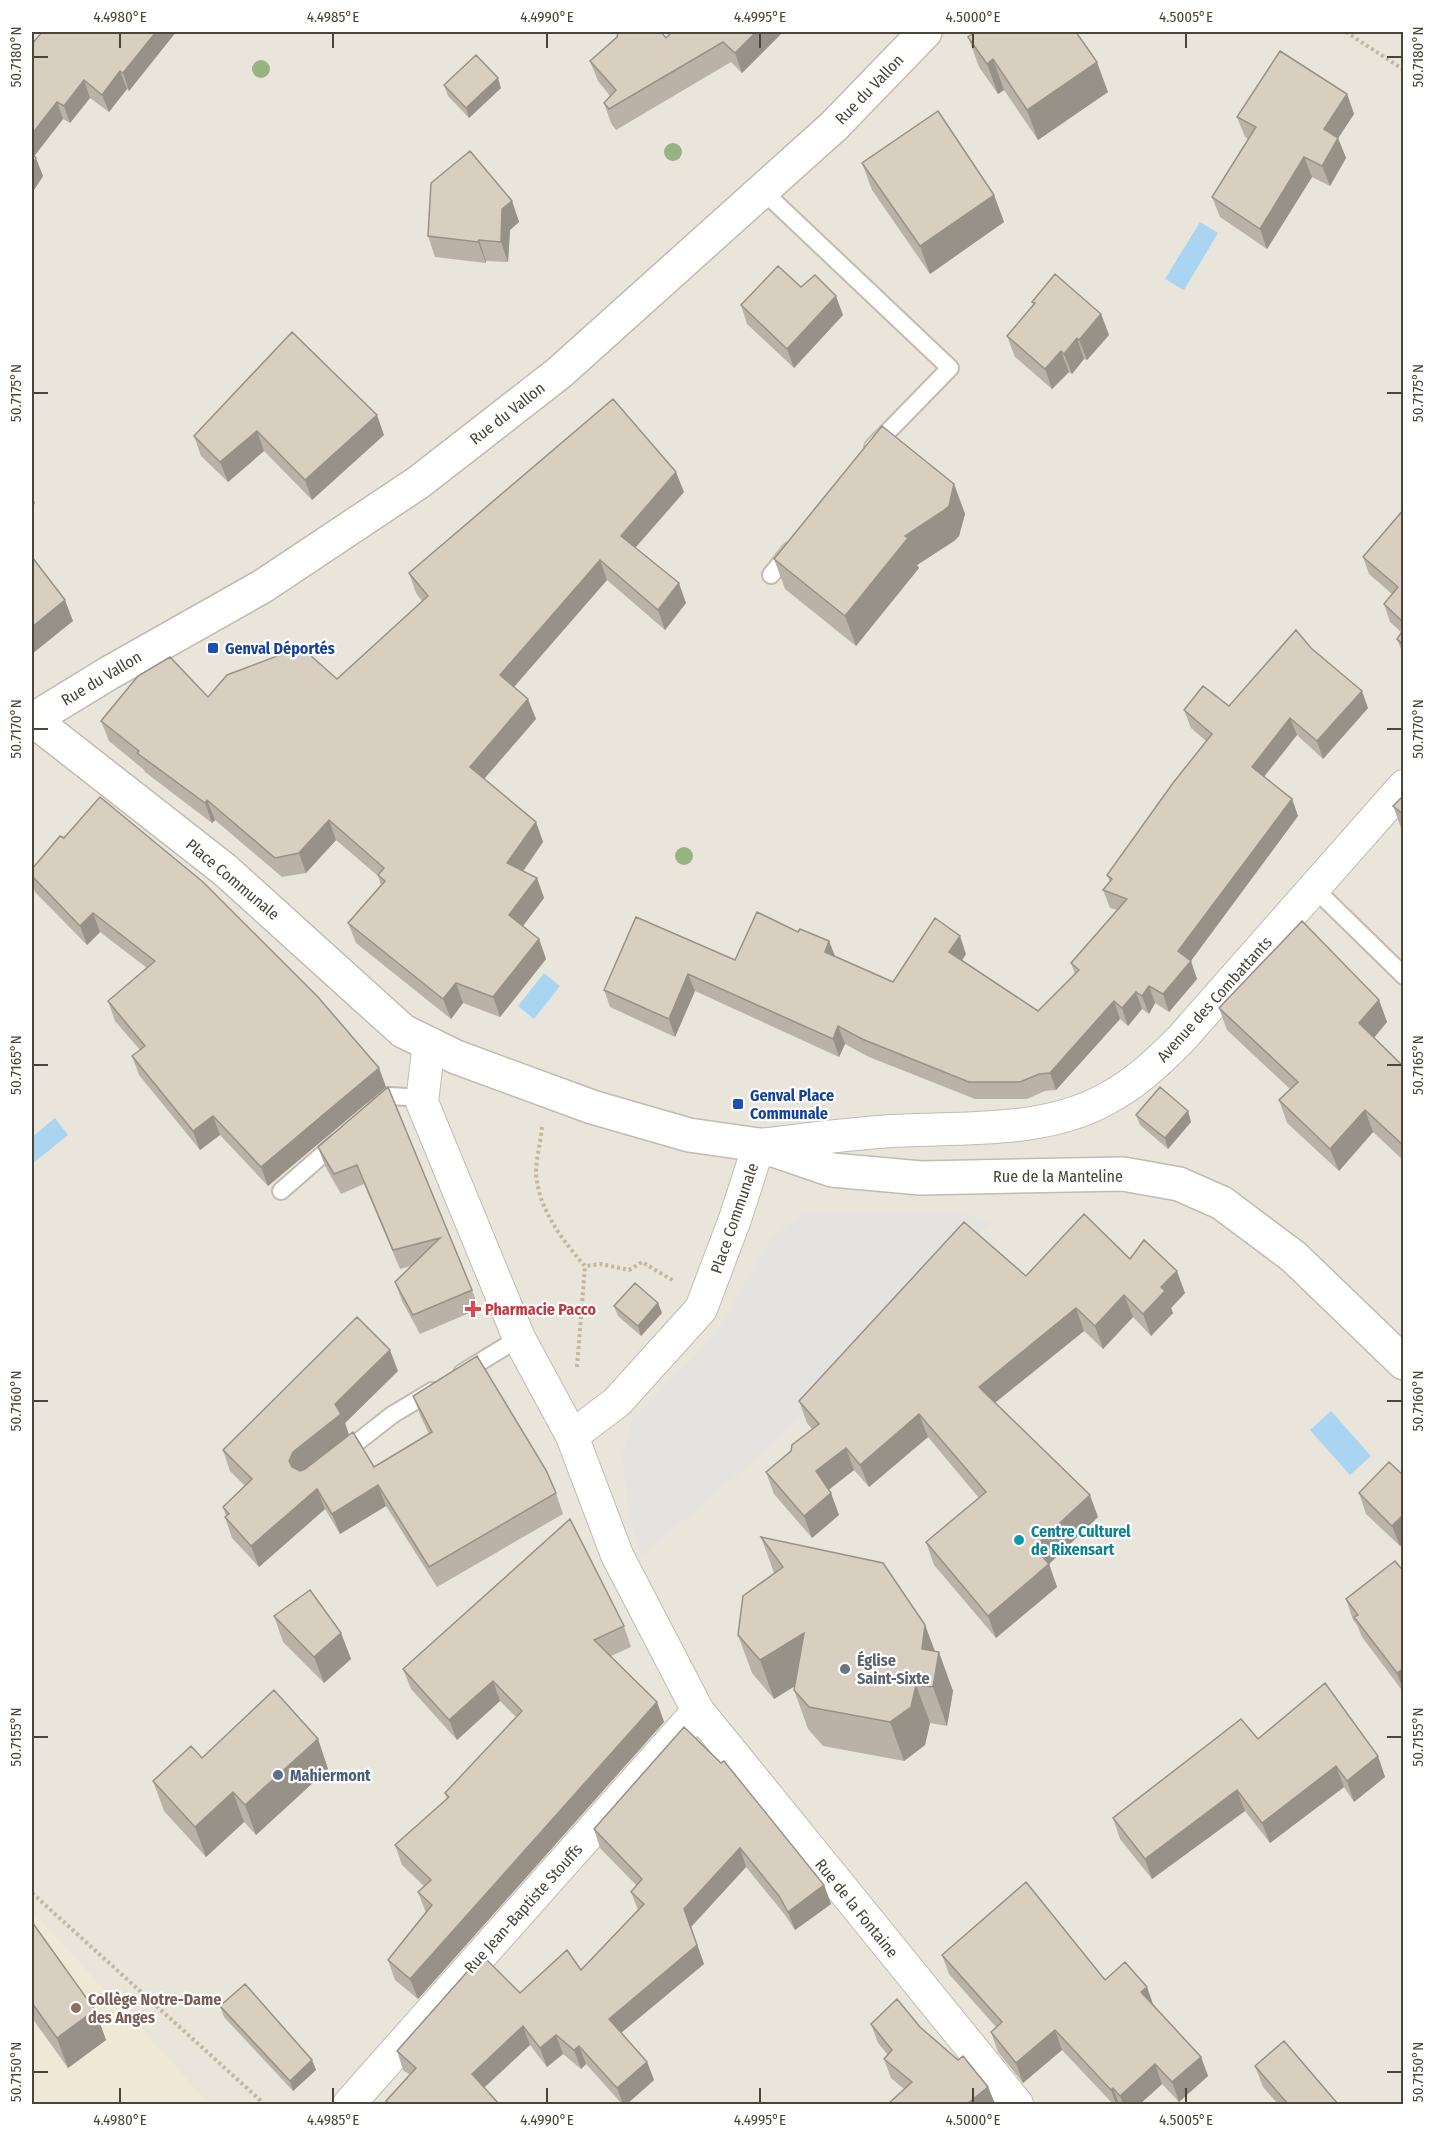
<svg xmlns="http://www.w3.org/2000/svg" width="1435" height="2136" font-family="'Fira Sans Condensed',sans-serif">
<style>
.residential{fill:#eae5da}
.education{fill:#efe8d6}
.parking{fill:#e5e3e0}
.water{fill:#a9d4f2}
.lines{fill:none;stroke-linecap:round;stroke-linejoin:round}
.service-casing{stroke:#c2bbae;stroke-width:20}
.minor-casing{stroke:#c2bbae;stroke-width:34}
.tertiary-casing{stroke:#c2bbae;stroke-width:36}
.path{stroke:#c4b79f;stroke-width:4;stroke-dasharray:3 3;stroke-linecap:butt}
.service{stroke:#fff;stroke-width:16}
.minor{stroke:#fff;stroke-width:32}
.tertiary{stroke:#fff;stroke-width:33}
.tree{fill:#97b381}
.wall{fill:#bab2a6}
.shaded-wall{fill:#979187}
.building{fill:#d8cfc1;stroke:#979187;stroke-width:1.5}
.ticks{fill:none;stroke:#4b4439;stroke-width:2}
.transit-dot{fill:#1a4fb4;stroke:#fff;stroke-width:2}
.health-dot{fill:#e0444e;stroke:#fff;stroke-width:2}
.culture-dot{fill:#0f9aa8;stroke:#fff;stroke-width:2}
.worship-dot{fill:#6b7280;stroke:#fff;stroke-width:2}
.service-dot{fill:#5c6f8a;stroke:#fff;stroke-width:2}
.education-dot{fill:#8d6e63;stroke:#fff;stroke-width:2}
.labels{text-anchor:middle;stroke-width:4.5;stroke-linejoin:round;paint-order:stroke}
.street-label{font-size:16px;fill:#4b4439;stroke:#fff}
.transit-label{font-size:16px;font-weight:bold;fill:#164399;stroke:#fff;text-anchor:start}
.health-label{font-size:16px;font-weight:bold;fill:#be3a42;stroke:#fff;text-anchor:start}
.culture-label{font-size:16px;font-weight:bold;fill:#0d838f;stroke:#fff;text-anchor:start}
.worship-label{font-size:16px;font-weight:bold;fill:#5b616d;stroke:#fff;text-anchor:start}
.service-label{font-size:16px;font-weight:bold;fill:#4e5e75;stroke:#fff;text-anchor:start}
.education-label{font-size:16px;font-weight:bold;fill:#785e54;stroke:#fff;text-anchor:start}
.neatline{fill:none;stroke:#4b4439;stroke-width:2}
.ticks-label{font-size:15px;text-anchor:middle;fill:#4b4439}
</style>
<rect width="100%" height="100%" fill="#f6f3ec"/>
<path class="residential" d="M32,32H1403V2104H32Z"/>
<path class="education" d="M32,1911L210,2104H32Z"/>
<path class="parking" d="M802,1213H963L990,1223L769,1448L642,1556L629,1519L622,1455L632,1420L714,1336L771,1239Z"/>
<path class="water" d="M1200,222L1218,233L1184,290L1165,279Z
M544,973L560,986L534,1019L518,1006Z
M55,1118L68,1135L32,1164V1137Z
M1331,1411L1371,1456L1350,1475L1310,1430Z"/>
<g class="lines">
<g class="service-casing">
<path id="service" d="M762,190L950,368L873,447
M771,575L790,551
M1313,887L1404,976
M375,1109L390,1096L423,1098
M281,1191L337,1142
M462,1373L519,1338
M341,1455L392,1415L432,1391"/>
</g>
<g class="minor-casing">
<path id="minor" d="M429,1043L422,1102L519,1338L572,1436L617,1555L698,1711L1017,2104
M572,1436L617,1402L701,1309L735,1219L759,1145C803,1140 847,1134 891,1131C960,1127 1044,1134 1106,1099C1135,1084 1158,1062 1181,1039L1404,786
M349,2104L698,1711"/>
</g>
<g class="tertiary-casing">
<path id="tertiary" d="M32,719L225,870L403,1031L456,1057L592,1107L689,1135L759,1145L832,1170L921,1178L1123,1174L1179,1184L1222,1203L1294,1257L1404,1363
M32,720L109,673L263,586L419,482L559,373L834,126L925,32"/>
</g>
<path class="path" d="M1346,32L1404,70
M542,1127C541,1141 536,1158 536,1173C538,1209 563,1241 585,1266L601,1264L629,1270L642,1262L674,1281
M577,1367L585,1266
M32,1893L260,2100L262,2104"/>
<use href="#service" class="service"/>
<use href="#minor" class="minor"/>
<use href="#tertiary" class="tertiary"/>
</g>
<g class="tree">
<circle cx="261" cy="69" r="9"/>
<circle cx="673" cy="152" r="9"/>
<circle cx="684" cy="856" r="9"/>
</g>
<path class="wall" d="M176,32L129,91L127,89L109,112L90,98L70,123L63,119L34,156L43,176L32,193V44Z
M672,32H783L742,73L731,62L616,130L611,123L604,103L610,96L598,81L590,61L666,38Z
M968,37L1108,92L1038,140L1004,90L998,94L979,67Z
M444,85L501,88L469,118L448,96Z
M1347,94L1354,114L1338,138L1346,158L1330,186L1312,177L1267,249L1220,217L1212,197L1248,139L1245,137L1237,117Z
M862,163L994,195L1004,222L930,274L872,190Z
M512,201L519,222L510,230L508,262L486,261V263L435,257L428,236Z
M801,287L843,315L794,368L747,324L741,305Z
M1032,302L1101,314L1109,335L1087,360L1084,359L1072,374L1069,372L1052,389L1015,357L1007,336L1033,305Z
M292,332L384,435L312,500L264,451L228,482L201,456L194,436Z
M954,484L965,514L959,536L954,541L917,565L919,568L856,646L785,589L774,559Z
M684,492L635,548L686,603L665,630L607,580L514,687L536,719L484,779L536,822L543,842L523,871L537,878L544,898L523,926L539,939L546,959L500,1017L463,1003L451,1019L356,943L348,923L381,885L378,876L336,840L306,873L282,877L215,820L212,823L145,772L143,769L109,741L101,721L208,697L337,679L422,601L416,593L409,573Z
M1404,509V657L1397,639L1401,632L1390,622L1384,604L1392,594L1369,574L1363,557Z
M1311,648L1368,708L1323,759L1297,735L1264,777L1292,799L1298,816L1190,961L1197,979L1169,1012L1155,1003L1149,1014L1142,1009L1128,1026L1120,1019L1056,1090L1045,1091L1027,1099H975L869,1057L845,1044L839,1057L695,991L675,1037L610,1007L604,990L735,960L798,932L829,941L835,956L893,982L966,954L962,961L1038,1011L1075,974L1071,963L1117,910L1110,908L1103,890L1110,882L1107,875L1206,741L1191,728L1184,710L1229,706Z
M1404,795V830L1401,828L1393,806Z
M32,869L379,1068L386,1087L268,1186L220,1135L200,1150L139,1075L132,1056L140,1050L115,1021L108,1001L147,968L100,932L87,945L35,892L32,883Z
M1379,1000L1387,1022L1374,1038L1404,1067V1161L1373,1132L1339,1171L1287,1123L1279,1100L1290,1089L1227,1030L1219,1008Z
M388,1087L472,1290L479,1309L420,1334L402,1301L395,1282L411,1266L400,1269L364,1184L341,1194L325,1166L318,1147Z
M1188,1111L1191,1122L1168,1149L1140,1125L1136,1115Z
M1130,1259L1185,1293L1171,1308L1173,1313L1151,1336L1133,1317L1103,1349L1084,1331L995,1403L1098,1517L1049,1564L1057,1587L996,1638L934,1565L926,1542L979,1498L928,1437L869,1487L854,1470L829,1490L839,1515L812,1538L774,1494L766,1472L791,1451L812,1429L807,1423L799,1401L1026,1276Z
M658,1303L662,1313L641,1336L618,1316L614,1306Z
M398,1371L345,1423L349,1435L374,1467L429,1434L421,1417L413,1396L556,1493L563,1514L437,1587L386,1506L340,1534L325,1509L259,1567L232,1538L225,1517L226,1516L223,1507L245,1486L230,1471L223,1450Z
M1404,1476V1542L1400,1546L1366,1514L1359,1493Z
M761,1537L925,1625L935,1651L953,1691L947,1726L930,1723L925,1745L904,1761L823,1746L808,1729L794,1690V1686L774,1699L752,1673L738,1635L774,1573Z
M1404,1572V1693L1362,1637L1357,1625L1353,1620L1346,1599Z
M274,1616L341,1633L351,1659L324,1683L283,1642Z
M624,1626L631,1647L611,1656L657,1702L664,1722L418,1999L395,1980L388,1960L426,1913L418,1892L424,1886L402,1865L395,1845L447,1799L445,1793L516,1717L500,1701L457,1740L411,1689L403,1669Z
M684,1727L824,1885L831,1904L795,1930L785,1915L746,1867L691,1927L704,1964L621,2033L647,2062L654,2080L627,2104H622L586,2064L581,2069L563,2054L547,2067L530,2045L484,2088L499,2104H387L386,2101L410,2075L403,2070L397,2051L520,1993L581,1970L638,1910L631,1892L637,1886L600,1848L594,1829Z
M318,1739L328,1769L256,1835L244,1822L206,1857L164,1811L153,1781L202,1758Z
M1258,1739L1378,1756L1385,1777L1354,1802L1344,1787L1270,1843L1245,1811L1152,1879L1120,1839L1113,1818Z
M32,1922L95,2010L106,2040L68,2068L32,2018Z
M942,1955L1105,1980L1154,2007L1201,2057L1208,2076L1179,2102L1162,2084L1140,2104H1113L1062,2050L1023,2083L998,2052L991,2032L996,2027L949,1974Z
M220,2006L312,2060L316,2070L293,2091L224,2017Z
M871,2024L920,2027L988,2087L995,2104H888L904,2089L891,2078L884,2059L888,2055L878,2043Z
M1255,2066L1338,2104H1278L1263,2087Z"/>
<path class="shaded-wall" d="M156,32H176L129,91L123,73Z
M756,32H783L742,73L735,53Z
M993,59L1004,90L998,94L987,64Z
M1097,62L1108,92L1038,140L1027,110Z
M120,71L127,89L109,112L102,95Z
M498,78L501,88L469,118L466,108Z
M84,80L90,98L70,123L64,106Z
M1347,94L1354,114L1331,149L1324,129Z
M57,102L63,119L32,159V134Z
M1338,138L1346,158L1330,186L1322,166Z
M1304,157L1312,177L1267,249L1260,229Z
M36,158L43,176L32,193V165Z
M994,195L1004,222L930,274L920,246Z
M512,201L519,222L510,230L508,262L501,242L502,209Z
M479,240L486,261V263L478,242Z
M836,296L843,315L794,368L787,349Z
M1101,314L1109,335L1087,360L1079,340Z
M1077,338L1084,359L1072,374L1064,354Z
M1061,351L1069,372L1052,389L1045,369Z
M377,415L384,435L312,500L305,480Z
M257,431L264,451L228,482L220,462Z
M676,472L684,492L628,556L621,536Z
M954,484L965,514L959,536L954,541L917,565L919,568L856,646L845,616L905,536Z
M32,494L35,503L32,509Z
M600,560L607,580L507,695L500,675Z
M679,583L686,603L665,630L658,610Z
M65,600L73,621L32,654V627Z
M1362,691L1368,708L1323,759L1317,741Z
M528,699L536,719L477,787L470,767Z
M1290,718L1297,735L1258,784L1252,767Z
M1292,799L1298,816L1185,969L1178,951Z
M207,800L215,820L212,823L205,803Z
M329,820L336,840L306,873L299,853Z
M536,822L543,842L515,883L507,863Z
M537,878L544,898L516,935L509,915Z
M93,913L100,932L87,945L80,926Z
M960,936L966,954L955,970L949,952Z
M539,939L546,959L500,1017L493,997Z
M829,941L836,959L825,952Z
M1191,961L1197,979L1169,1012L1163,994Z
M688,974L695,991L675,1037L669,1019Z
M456,983L463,1003L451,1019L443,999Z
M1149,986L1155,1003L1149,1014L1142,996Z
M1136,992L1142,1009L1128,1026L1122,1008Z
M1379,1000L1387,1022L1367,1046L1359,1023Z
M1114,1001L1120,1019L1056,1090L1050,1073Z
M838,1026L845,1044L839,1057L833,1039Z
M379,1068L386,1087L268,1186L261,1167Z
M1365,1110L1373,1132L1339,1171L1330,1149Z
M1188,1111L1191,1122L1168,1149L1165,1138Z
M213,1116L220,1135L200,1150L193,1131Z
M1177,1271L1185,1293L1171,1308L1173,1313L1151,1336L1143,1314L1161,1287Z
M1124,1295L1133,1317L1103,1349L1095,1326Z
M658,1303L662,1313L641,1336L638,1326Z
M1076,1308L1084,1331L987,1409L979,1387Z
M390,1350L398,1371L345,1423L349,1435L297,1482L289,1461L293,1452L335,1404Z
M919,1414L928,1437L869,1487L860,1465Z
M846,1448L854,1470L824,1493L816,1471Z
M378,1485L386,1506L340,1534L332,1514Z
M317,1489L325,1509L259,1567L251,1546Z
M831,1493L839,1515L812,1538L804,1516Z
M1090,1495L1098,1517L1047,1566L1049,1564L1057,1587L996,1638L988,1616L1034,1547Z
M1404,1514V1542L1400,1546L1392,1526Z
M925,1625L938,1660L939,1652L953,1691L947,1726L933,1687L922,1649Z
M341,1633L351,1659L324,1683L314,1657Z
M804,1633L818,1672L774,1699L760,1660Z
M1404,1668V1692L1397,1673Z
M493,1681L500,1701L457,1740L449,1720Z
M916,1685L930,1723L925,1745L904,1761L890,1722Z
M657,1702L664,1722L418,1999L410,1979Z
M318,1739L328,1769L256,1835L245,1805Z
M1378,1756L1385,1777L1354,1802L1347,1781Z
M1336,1766L1344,1787L1270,1843L1262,1823Z
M1237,1790L1245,1811L1152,1879L1145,1859Z
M233,1792L244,1822L206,1857L195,1827Z
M740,1848L746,1867L691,1927L704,1964L616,2037L609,2019L684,1909Z
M824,1885L831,1904L795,1930L788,1912Z
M1147,1987L1154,2007L1141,1992Z
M95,2010L106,2040L68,2068L57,2038Z
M523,2026L530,2045L478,2093L472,2074Z
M1055,2030L1062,2050L1023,2083L1016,2063Z
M556,2035L563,2054L547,2067L540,2048Z
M579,2046L586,2064L581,2069L574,2050Z
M1201,2057L1208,2076L1179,2102L1172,2082Z
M312,2060L316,2070L293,2091L290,2081Z
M647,2062L654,2080L627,2104H623L617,2088Z
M1155,2064L1162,2084L1140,2104H1123L1120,2096Z
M988,2087L995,2104H967Z
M1113,2088L1119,2104H1116L1111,2090Z"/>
<path class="building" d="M42,32H156L123,73L120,71L102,95L84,80L64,106L57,102L32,134V44Z
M618,32H661L666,38L672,32H756L735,53L723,42L609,109L604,103L616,90L590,61L617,37Z
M975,32H1076L1097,62L1027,110L993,59L987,64L968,37Z
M1280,51L1347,94L1324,129L1338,138L1322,166L1304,157L1260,229L1212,197L1256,127L1237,117Z
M476,55L498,78L466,108L444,85Z
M938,111L994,195L920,246L862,163Z
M470,151L512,201L502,209L501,242L479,240L478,242L428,236L431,183Z
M32,154L36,158L32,165Z
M778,266L801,287L815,275L836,296L787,349L741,305Z
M1055,274L1101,314L1079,340L1077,338L1064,354L1061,351L1045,369L1007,336L1035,303L1032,302Z
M292,332L377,415L305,480L257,431L220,462L194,436Z
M613,399L676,472L621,536L679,583L658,610L600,560L500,675L528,699L470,767L536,822L507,863L537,878L509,915L539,939L493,997L456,983L443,999L348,923L385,881L378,875L384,868L329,820L299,853L275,858L207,800L205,803L137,753L139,751L101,721L138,676L170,657L208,697L227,675L301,647L337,679L428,596L409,573Z
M882,426L954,484L949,506L943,511L905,536L908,538L845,616L774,559Z
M1404,509V623L1384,604L1398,587L1363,557Z
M32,557L65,600L32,627Z
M1404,629V645L1397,639Z
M1296,630L1311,648L1362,691L1317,741L1290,718L1252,767L1292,799L1178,951L1191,961L1163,994L1149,986L1142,996L1136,992L1122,1008L1114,1001L1050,1073L1039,1074L1020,1082H969L862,1039L838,1026L833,1039L688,974L669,1019L604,990L636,917L735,960L757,912L798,932L800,929L829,941L825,952L893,982L935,918L960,936L949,952L1038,1011L1079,970L1071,963L1127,899L1103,890L1112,879L1107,875L1173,783L1212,734L1184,710L1203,686L1229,706Z
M1404,795V815L1393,806Z
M100,797L203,882L318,997L379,1068L261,1167L213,1116L193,1131L132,1056L145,1046L108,1001L155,961L93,913L80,926L32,876V869L60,836L64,838Z
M1302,921L1379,1000L1359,1023L1404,1067V1146L1365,1110L1330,1149L1279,1100L1298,1082L1219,1008Z
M388,1087L472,1290L413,1315L395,1282L440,1238L393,1250L357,1165L334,1174L318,1147Z
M1160,1087L1188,1111L1165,1138L1136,1115Z
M1084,1214L1130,1259L1144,1240L1177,1271L1161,1287L1165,1291L1143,1314L1124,1295L1095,1326L1076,1308L979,1387L1090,1495L1034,1547L1049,1564L988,1616L926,1542L986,1492L919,1414L860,1465L846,1448L816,1471L831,1493L804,1516L766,1472L791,1451L792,1445L819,1424L799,1401L964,1222L1026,1276Z
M635,1283L658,1303L638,1326L614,1306Z
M357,1317L390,1350L335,1404L341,1414L293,1452L289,1461L292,1467L300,1471L305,1469L353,1432L374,1467L404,1449L432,1432L413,1396L477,1356L546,1470L556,1493L429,1567L378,1485L332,1514L317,1489L251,1546L225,1517L229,1514L223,1507L252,1479L223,1450Z
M1389,1462L1404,1476V1514L1392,1526L1359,1493Z
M570,1519L624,1626L594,1640L657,1702L410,1979L388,1960L432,1905L418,1892L431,1880L395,1845L449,1797L445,1793L522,1711L493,1681L449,1720L403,1669Z
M761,1537L883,1563L925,1625L922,1649L939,1652L933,1687L916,1685L911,1707L890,1722L809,1707L794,1690L804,1633L760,1660L738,1635L743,1596L783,1567Z
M1395,1561L1404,1572V1668L1397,1673L1354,1617L1358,1615L1346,1599Z
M310,1590L341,1633L314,1657L274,1616Z
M1325,1683L1378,1756L1347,1781L1336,1766L1262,1823L1237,1790L1145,1859L1113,1818L1241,1719L1258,1739Z
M274,1690L318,1739L245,1805L233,1792L195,1827L153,1781L191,1746L202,1758Z
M684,1727L721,1763L724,1761L824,1885L788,1912L779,1896L740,1848L684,1909L697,1945L609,2019L647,2062L617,2088L579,2046L574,2050L556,2035L540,2048L523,2026L472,2074L499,2104H390L386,2101L416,2068L397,2051L482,1955L520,1993L567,1950L581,1970L644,1904L631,1892L642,1879L594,1829Z
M1026,1882L1105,1980L1125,1962L1147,1987L1141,1992L1201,2057L1172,2082L1155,2064L1120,2096L1113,2088L1111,2090L1055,2030L1016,2063L991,2032L1002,2022L942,1955Z
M32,1922L95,2010L57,2038L32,2003Z
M245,1984L312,2060L290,2081L220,2006Z
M897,1999L920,2027L958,2060L963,2056L988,2087L967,2104H888L912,2082L884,2059L892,2050L871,2024Z
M1284,2041L1338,2104H1288L1255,2066Z"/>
<path class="ticks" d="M120,33V48M333,33V48M547,33V48M760,33V48M973,33V48M1186,33V48M33,57H48M1387,57H1402M33,393H48M1387,393H1402M33,729H48M1387,729H1402M33,1065H48M1387,1065H1402M33,1401H48M1387,1401H1402M33,1737H48M1387,1737H1402M33,2072H48M1387,2072H1402M120,2088V2103M333,2088V2103M547,2088V2103M760,2088V2103M973,2088V2103M1186,2088V2103"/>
<g class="transit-dot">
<rect x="207" y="642" width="12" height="12" rx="3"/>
<rect x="732" y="1098" width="12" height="12" rx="3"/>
</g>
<path class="health-dot" d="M470 1300h6v6h6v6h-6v6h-6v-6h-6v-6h6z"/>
<circle class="culture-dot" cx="1019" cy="1540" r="6"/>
<circle class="worship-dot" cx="845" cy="1669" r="6"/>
<circle class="service-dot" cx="278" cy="1775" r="6"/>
<circle class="education-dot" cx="76" cy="2008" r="6"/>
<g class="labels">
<g class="street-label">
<text transform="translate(869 89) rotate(-46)" y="6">Rue du Vallon</text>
<text transform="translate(507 413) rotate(-38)" y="6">Rue du Vallon</text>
<text transform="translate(101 678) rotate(-31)" y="6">Rue du Vallon</text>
<text transform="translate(233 879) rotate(40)" y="6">Place Communale</text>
<text transform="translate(1214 999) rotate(-48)" y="6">Avenue des Combattants</text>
<text x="1058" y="1182">Rue de la Manteline</text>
<text transform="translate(734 1218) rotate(-71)" y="6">Place Communale</text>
<text transform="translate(523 1908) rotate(-48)" y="6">Rue Jean-Baptiste Stouffs</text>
<text transform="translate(857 1908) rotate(51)" y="6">Rue de la Fontaine</text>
</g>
<g class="transit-label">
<text x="225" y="654">Genval Déportés</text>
<text x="750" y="1101">Genval Place<tspan x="750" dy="18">Communale</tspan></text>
</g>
<g class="health-label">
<text x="485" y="1315">Pharmacie Pacco</text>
</g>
<g class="culture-label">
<text x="1031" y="1537">Centre Culturel<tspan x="1031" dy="18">de Rixensart</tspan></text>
</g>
<g class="worship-label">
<text x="857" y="1666">Église<tspan x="857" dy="18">Saint-Sixte</tspan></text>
</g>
<g class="service-label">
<text x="290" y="1781">Mahiermont</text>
</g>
<g class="education-label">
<text x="88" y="2005">Collège Notre-Dame<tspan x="88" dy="18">des Anges</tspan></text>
</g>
</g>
<rect width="1435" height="2136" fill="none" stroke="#ffffff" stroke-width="66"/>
<rect x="33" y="33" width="1369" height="2070" class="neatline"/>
<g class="ticks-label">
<text x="120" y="22">4.4980°E</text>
<text x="333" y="22">4.4985°E</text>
<text x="547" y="22">4.4990°E</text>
<text x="760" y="22">4.4995°E</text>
<text x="973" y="22">4.5000°E</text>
<text x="1186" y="22">4.5005°E</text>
<text transform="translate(16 57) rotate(-90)" y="5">50.7180°N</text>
<text transform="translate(1418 57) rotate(-90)" y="5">50.7180°N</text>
<text transform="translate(16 393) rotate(-90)" y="5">50.7175°N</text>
<text transform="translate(1418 393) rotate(-90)" y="5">50.7175°N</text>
<text transform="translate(16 729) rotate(-90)" y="5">50.7170°N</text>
<text transform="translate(1418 729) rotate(-90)" y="5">50.7170°N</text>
<text transform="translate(16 1065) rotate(-90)" y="5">50.7165°N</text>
<text transform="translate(1418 1065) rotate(-90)" y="5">50.7165°N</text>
<text transform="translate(16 1401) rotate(-90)" y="5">50.7160°N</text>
<text transform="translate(1418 1401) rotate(-90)" y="5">50.7160°N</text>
<text transform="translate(16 1737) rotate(-90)" y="5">50.7155°N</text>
<text transform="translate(1418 1737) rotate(-90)" y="5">50.7155°N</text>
<text transform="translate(16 2072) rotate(-90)" y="5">50.7150°N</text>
<text transform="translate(1418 2072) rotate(-90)" y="5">50.7150°N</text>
<text x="120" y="2125">4.4980°E</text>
<text x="333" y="2125">4.4985°E</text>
<text x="547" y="2125">4.4990°E</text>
<text x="760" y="2125">4.4995°E</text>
<text x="973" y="2125">4.5000°E</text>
<text x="1186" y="2125">4.5005°E</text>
</g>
</svg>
